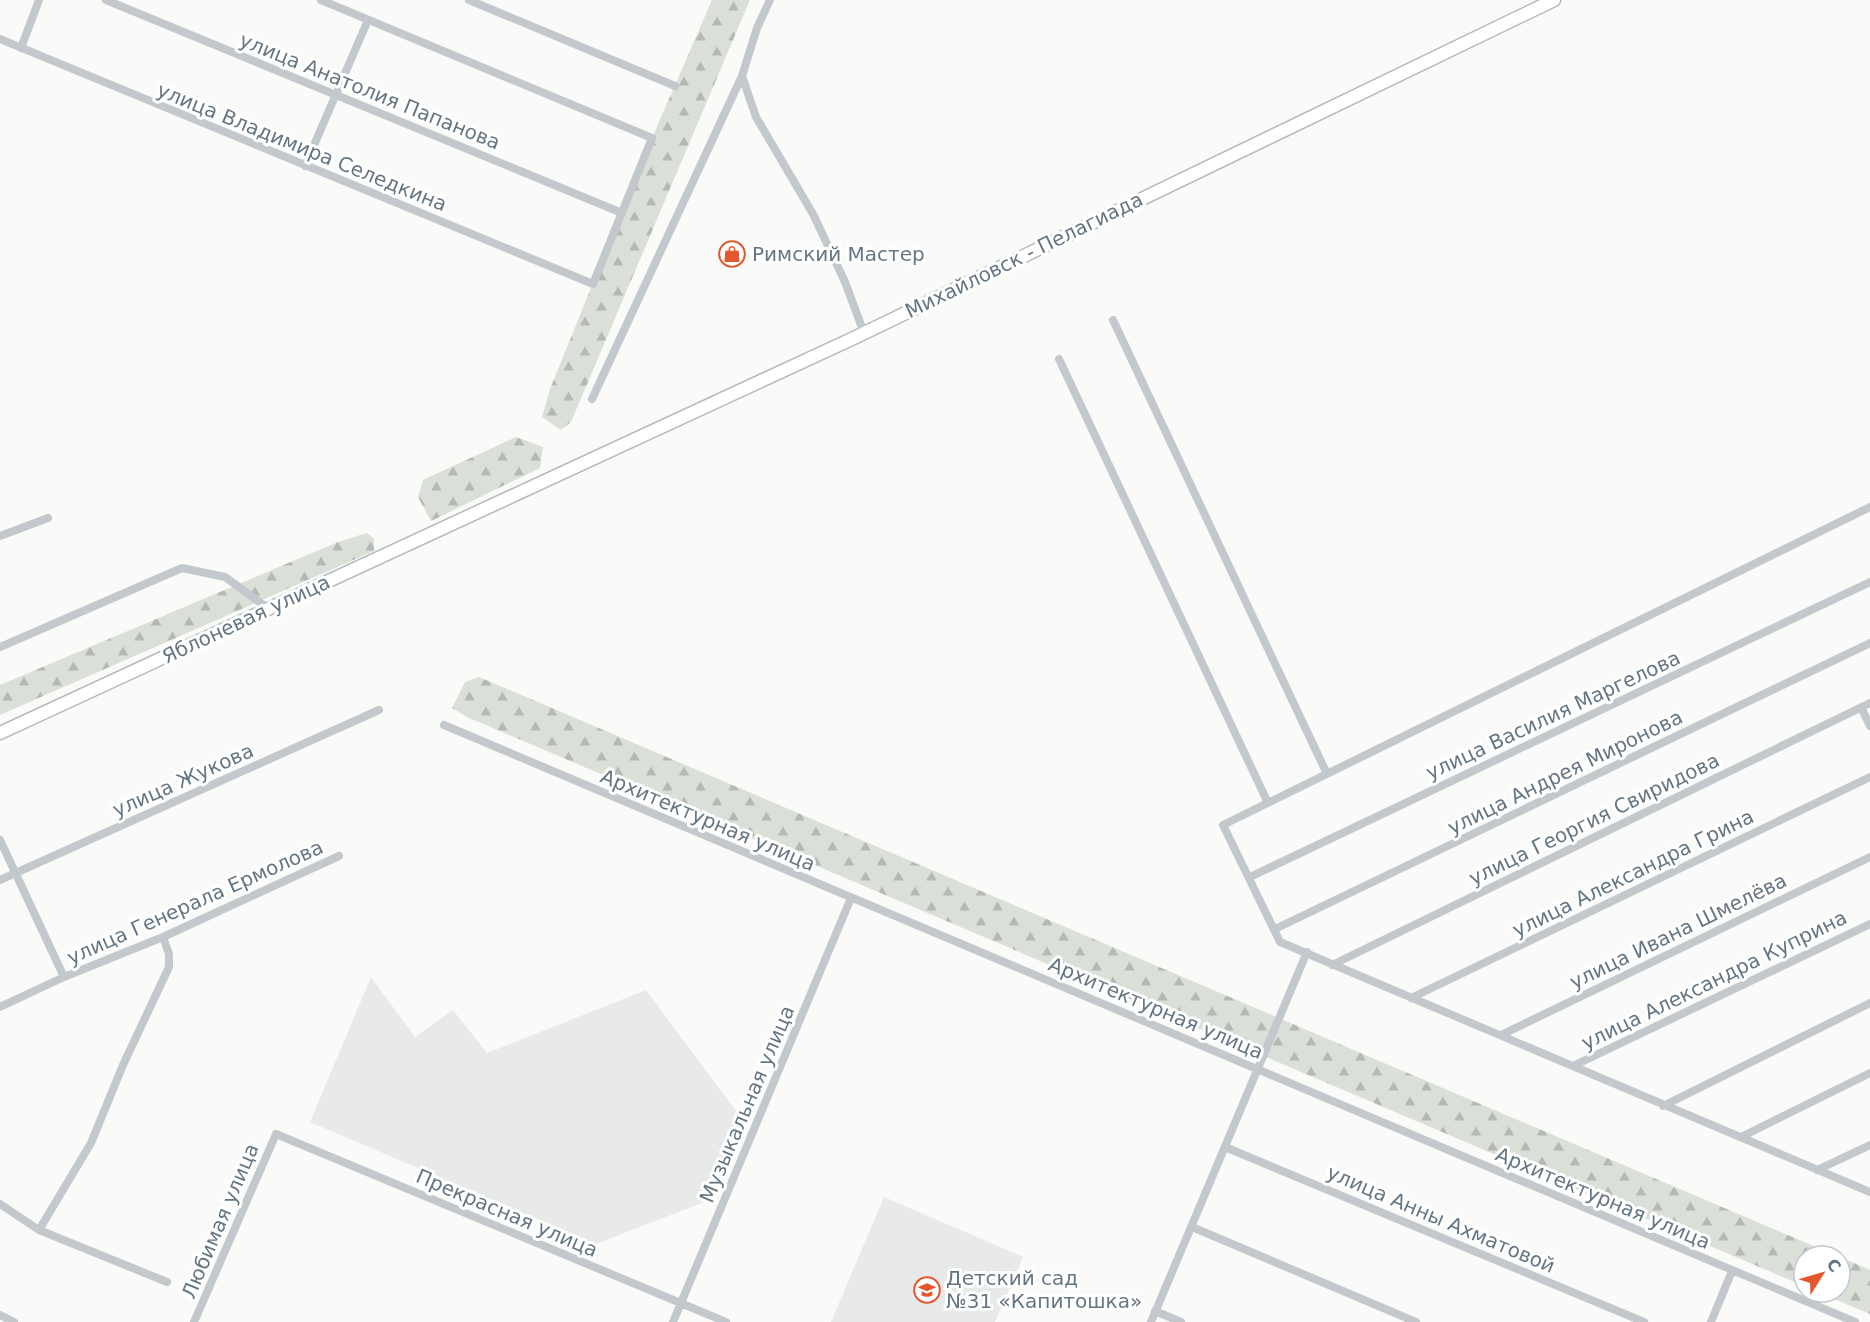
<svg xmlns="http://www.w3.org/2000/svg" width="1870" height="1322" font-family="'DejaVu Sans',sans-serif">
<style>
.built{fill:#e8e9e9}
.forest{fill:url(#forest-firs)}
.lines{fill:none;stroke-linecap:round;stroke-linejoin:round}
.secondary-casing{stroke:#b3babf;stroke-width:15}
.street{stroke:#c3c8cc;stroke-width:8}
.secondary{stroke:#fff;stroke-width:12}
.labels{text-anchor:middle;stroke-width:6;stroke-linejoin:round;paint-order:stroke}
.street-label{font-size:20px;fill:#657683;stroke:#fff}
.poi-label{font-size:20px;fill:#657683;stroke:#fff;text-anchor:start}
</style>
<defs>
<pattern id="forest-firs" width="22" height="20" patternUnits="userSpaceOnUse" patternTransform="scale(1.5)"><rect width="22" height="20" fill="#dadfd7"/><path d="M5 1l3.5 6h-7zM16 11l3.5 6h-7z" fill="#b4b9b4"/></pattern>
</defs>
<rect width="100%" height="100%" fill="#fafaf8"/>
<path class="built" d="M371,977L415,1037L453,1010L487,1053L646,990L736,1111L735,1115L742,1120L707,1201L596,1244L310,1122Z
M884,1197L1023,1257L995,1322H831Z"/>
<path class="forest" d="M712,0H750L571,422L561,430L542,417L550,389L652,138Z
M516,437L543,447L540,468L431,521L418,497L423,480Z
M367,533L374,539V551L0,715V685L338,542Z
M479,677L1837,1256H1804V1286L467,717L452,708L465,682Z
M1840,1257L1870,1270V1314L1818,1292H1840Z"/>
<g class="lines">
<g class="secondary-casing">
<path id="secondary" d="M0,733L856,337L1554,0"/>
</g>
<path class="street" d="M106,0L622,213
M469,0L675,86
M770,0L757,28L742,76L756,117L813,214L845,282L864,333
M0,39L593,284L652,138L321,0
M21,48L39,0
M305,166L368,20
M1113,320L1327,774
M1059,359L1268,803
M592,399L742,76
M1870,507L1223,825L1280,942L1870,1192
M0,536L48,518
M0,647L182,568L225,577L269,609
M1861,707L1870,726
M444,725L1855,1322
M0,840L64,977
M1250,877L1870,582
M0,880L379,710
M1275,929L1870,643
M1332,965L1870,703
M1411,998L1870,777
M0,1007L64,977L163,937L339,856
M1501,1035L1870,857
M1573,1066L1870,924
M1663,1106L1870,1003
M1741,1137L1870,1073
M1225,1147L1644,1322
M1817,1170L1870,1145
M0,1204L39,1230L167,1282
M1192,1227L1416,1322
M39,1230L91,1143L123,1065L169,967V954L163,937
M1155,1311L1181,1322
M0,1315L14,1322
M194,1322L276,1134L726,1322
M673,1322L851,898
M1151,1322L1307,952
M1711,1322L1732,1271"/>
<use href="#secondary" class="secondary"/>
</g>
<defs>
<g id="shop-ring" transform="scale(1.35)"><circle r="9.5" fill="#fff" stroke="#e4572e" stroke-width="1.5"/><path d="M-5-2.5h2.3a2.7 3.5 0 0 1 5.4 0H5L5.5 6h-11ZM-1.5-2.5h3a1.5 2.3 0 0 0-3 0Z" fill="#e4572e"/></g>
<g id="school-ring" transform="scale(1.35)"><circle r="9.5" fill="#fff" stroke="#e4572e" stroke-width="1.5"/><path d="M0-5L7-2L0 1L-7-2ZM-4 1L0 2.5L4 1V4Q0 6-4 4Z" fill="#e4572e"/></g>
</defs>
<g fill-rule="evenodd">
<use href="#shop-ring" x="732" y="254"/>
<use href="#school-ring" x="927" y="1290"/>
</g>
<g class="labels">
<g class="street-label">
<text transform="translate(370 91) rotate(22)" y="7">улица Анатолия Папанова</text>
<text transform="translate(302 147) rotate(22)" y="7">улица Владимира Селедкина</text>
<text transform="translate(1024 255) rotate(-26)" y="7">Михайловск - Пелагиада</text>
<text transform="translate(246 619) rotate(-25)" y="7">Яблоневая улица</text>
<text transform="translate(1553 715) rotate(-25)" y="7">улица Василия Маргелова</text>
<text transform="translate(1565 772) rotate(-26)" y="7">улица Андрея Миронова</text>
<text transform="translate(183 780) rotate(-24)" y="7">улица Жукова</text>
<text transform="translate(1594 819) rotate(-26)" y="7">улица Георгия Свиридова</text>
<text transform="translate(708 820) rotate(23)" y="7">Архитектурная улица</text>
<text transform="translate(1633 873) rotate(-26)" y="7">улица Александра Грина</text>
<text transform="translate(195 902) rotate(-24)" y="7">улица Генерала Ермолова</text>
<text transform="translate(1678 931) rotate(-26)" y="7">улица Ивана Шмелёва</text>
<text transform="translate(1714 980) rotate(-26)" y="7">улица Александра Куприна</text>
<text transform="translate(1156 1008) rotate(23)" y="7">Архитектурная улица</text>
<text transform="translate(747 1104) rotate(-67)" y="7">Музыкальная улица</text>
<text transform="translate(1603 1198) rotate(23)" y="7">Архитектурная улица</text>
<text transform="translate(507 1213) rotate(23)" y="7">Прекрасная улица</text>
<text transform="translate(1441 1219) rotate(23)" y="7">улица Анны Ахматовой</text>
<text transform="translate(220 1221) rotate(-67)" y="7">Любимая улица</text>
</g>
<g class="poi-label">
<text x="752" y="261">Римский Мастер</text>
<text x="946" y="1285">Детский сад<tspan x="946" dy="23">№31 «Капитошка»</tspan></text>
</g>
</g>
<g transform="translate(1822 1274) rotate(53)"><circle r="28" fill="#ffffff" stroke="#c1c8cd" stroke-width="1.5"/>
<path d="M0-4.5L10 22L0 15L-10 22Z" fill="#e4572e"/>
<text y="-9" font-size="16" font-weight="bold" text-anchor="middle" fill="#657683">С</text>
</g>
</svg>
